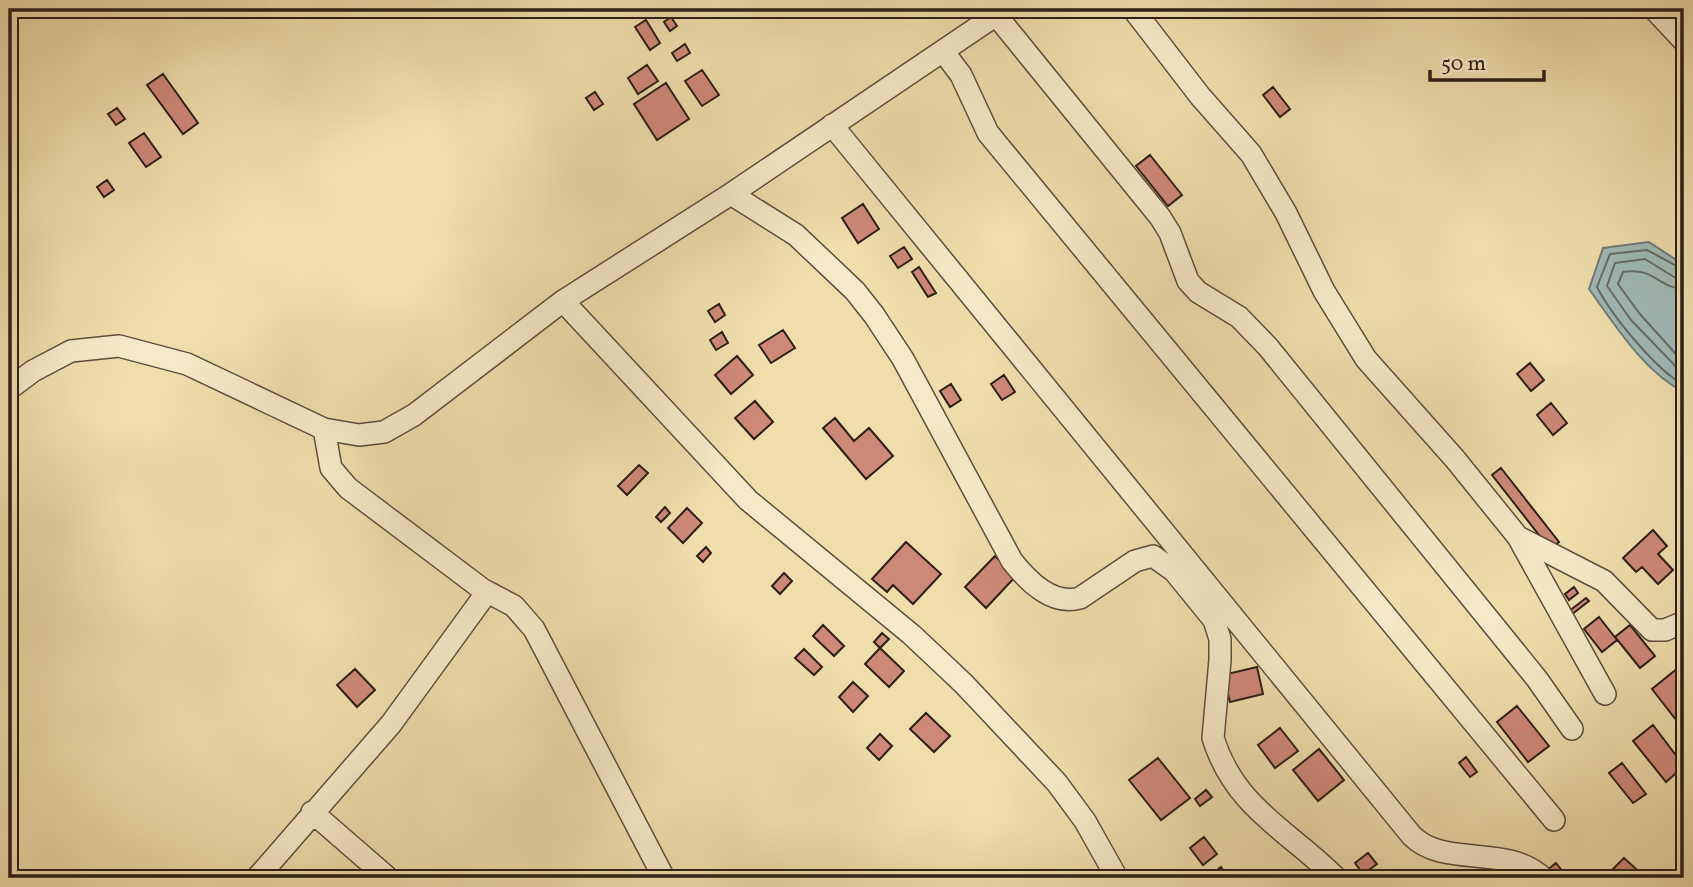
<svg xmlns="http://www.w3.org/2000/svg" width="1693" height="887" font-family="Vollkorn,serif">
<style>
.water{fill:#9fb9b5;stroke:#717b76;stroke-width:2}
.lines{fill:none;stroke-linecap:round;stroke-linejoin:round}
.shore{stroke:#666c66;stroke-width:2}
.building{fill:#ce8878;stroke:#2c1f18;stroke-width:2}
.minor-casing{stroke:#5d4e3d;stroke-width:24}
.minor{stroke:#f5e9c9;stroke-width:21}
</style>
<rect width="100%" height="100%" fill="#efddac"/>
<filter id="stains"><feTurbulence type="fractalNoise" baseFrequency=".00286" numOctaves="4"/><feColorMatrix values="0 0 0 0 .2 0 0 0 0 .09 0 0 0 0 .02 0 0 0 .5 -.17"/></filter>
<radialGradient id="worn" r=".72"><stop offset=".6" stop-color="#630" stop-opacity="0"/><stop offset="1" stop-color="#630" stop-opacity=".3"/></radialGradient>
<path class="water" d="M1649,242L1684,265V392C1644,372 1615,325 1589,289L1603,248Z"/>
<g class="lines">
<path class="shore" d="M1684,270L1647,250L1610,254L1597,287C1612,316 1656,370 1684,385
M1684,279L1674,277L1645,259L1615,263L1607,286L1631,320L1684,375
M1684,289C1657,288 1656,267 1623,272L1618,284L1639,313L1684,363"/>
</g>
<path class="building" d="M671,17L677,26L670,31L664,22Z
M646,20L660,43L650,50L635,27Z
M685,44L690,53L677,61L672,53Z
M647,65L658,81L638,94L628,78Z
M702,70L719,95L702,106L685,81Z
M163,74L198,123L183,134L147,85Z
M666,83L689,119L657,140L634,104Z
M1273,87L1290,109L1280,117L1263,95Z
M595,92L603,104L594,110L586,98Z
M117,108L125,119L116,125L108,114Z
M144,133L161,157L146,167L129,143Z
M1150,155L1182,195L1168,206L1136,166Z
M107,180L114,190L104,197L97,187Z
M863,204L879,229L858,243L842,218Z
M904,247L912,259L898,268L890,256Z
M919,267L936,293L928,297L912,272Z
M719,304L725,315L715,322L708,311Z
M783,330L795,348L771,363L759,345Z
M722,332L728,343L716,350L710,340Z
M737,356L753,375L731,394L715,375Z
M1530,363L1544,380L1531,391L1517,374Z
M1004,375L1015,392L1002,400L991,384Z
M951,384L961,400L950,407L940,391Z
M755,401L773,422L754,439L735,418Z
M1551,403L1567,423L1553,435L1537,415Z
M835,418L854,441L869,428L893,456L866,479L823,428Z
M639,465L648,473L627,495L618,486Z
M1501,468L1559,542L1550,549L1492,475Z
M665,507L670,513L661,522L656,517Z
M687,508L702,523L683,543L668,528Z
M1653,530L1667,546L1658,554L1673,570L1658,584L1642,567L1636,572L1623,558Z
M906,542L941,574L913,604L893,585L887,592L872,579Z
M706,547L711,553L703,562L697,556Z
M995,556L1016,576L986,608L965,587Z
M784,573L792,581L780,594L772,586Z
M1574,587L1578,593L1569,600L1565,594Z
M1586,598L1589,601L1566,619L1564,615Z
M1599,617L1617,640L1602,652L1584,629Z
M823,625L844,646L834,656L813,636Z
M1630,625L1655,656L1640,668L1615,637Z
M882,633L889,639L880,648L874,642Z
M880,648L904,671L889,687L865,664Z
M804,649L822,667L814,675L795,658Z
M1684,663V730L1652,689Z
M1257,667L1263,694L1230,702L1223,675Z
M355,669L375,690L357,707L337,685Z
M853,682L868,696L853,712L839,697Z
M1517,706L1549,746L1528,762L1497,722Z
M926,713L950,736L934,752L910,729Z
M1653,725L1684,766L1666,782L1633,741Z
M1280,728L1298,751L1275,768L1258,745Z
M880,734L892,746L879,760L867,748Z
M1319,749L1344,780L1318,801L1293,770Z
M1466,757L1477,772L1470,777L1459,763Z
M1158,758L1190,798L1161,820L1129,780Z
M1622,763L1646,794L1633,803L1609,773Z
M1206,790L1212,797L1200,806L1195,799Z
M1204,837L1217,854L1203,865L1190,848Z
M1368,853L1377,864L1363,874L1355,863Z
M1624,858L1646,878H1604Z
M1556,863L1568,878H1550L1545,872Z
M1221,867L1229,878H1214L1211,875Z"/>
<g class="lines">
<g class="minor-casing">
<path id="minor" d="M1133,9L1200,96L1251,154L1286,213L1324,291L1366,359L1455,459L1518,537L1605,694
M1654,9L1684,41
M996,15L1160,217L1170,233L1188,281L1198,292L1239,317L1268,347L1537,679L1572,729
M943,51L961,75L988,133L1554,820
M832,125L1412,836C1444,868 1508,844 1543,878
M731,194L796,235L855,291L874,315L903,359L1012,561C1028,581 1052,606 1080,598L1135,561L1153,556L1174,571L1214,620L1220,639V660L1213,738C1235,808 1288,830 1336,878
M563,301L748,500L912,635L964,684L1057,783L1085,821L1117,878
M9,389L33,371L71,351L119,346L187,364L324,429L359,435L384,432L414,415L563,301L731,194L1005,9
M1518,537L1604,581L1652,630H1665L1684,622
M482,589L514,606L534,629L664,878
M312,812L388,878
M257,878L391,724L482,599V589L348,488L331,468L324,429"/>
</g>
<use href="#minor" class="minor"/>
</g>
<rect width="1693" height="887" fill="none" stroke="#efddac" stroke-width="35"/>
<rect x="10" y="10" width="1672" height="866" fill="none" stroke="#2c1f18" stroke-width="3.5"/>
<rect x="18" y="18" width="1658" height="852" fill="none" stroke="#2c1f18" stroke-width="2"/>
<path d="M1430 70v10h114v-10" fill="none" stroke="#2c1f18" stroke-width="3.5"/>
<text x="1441" y="70" font-size="21" fill="#2c1f18" stroke="#f5e9c9" stroke-width="5" paint-order="stroke">50 m</text>
<rect width="100%" height="100%" filter="url(#stains)"/>
<rect width="100%" height="100%" fill="url(#worn)"/>
</svg>
